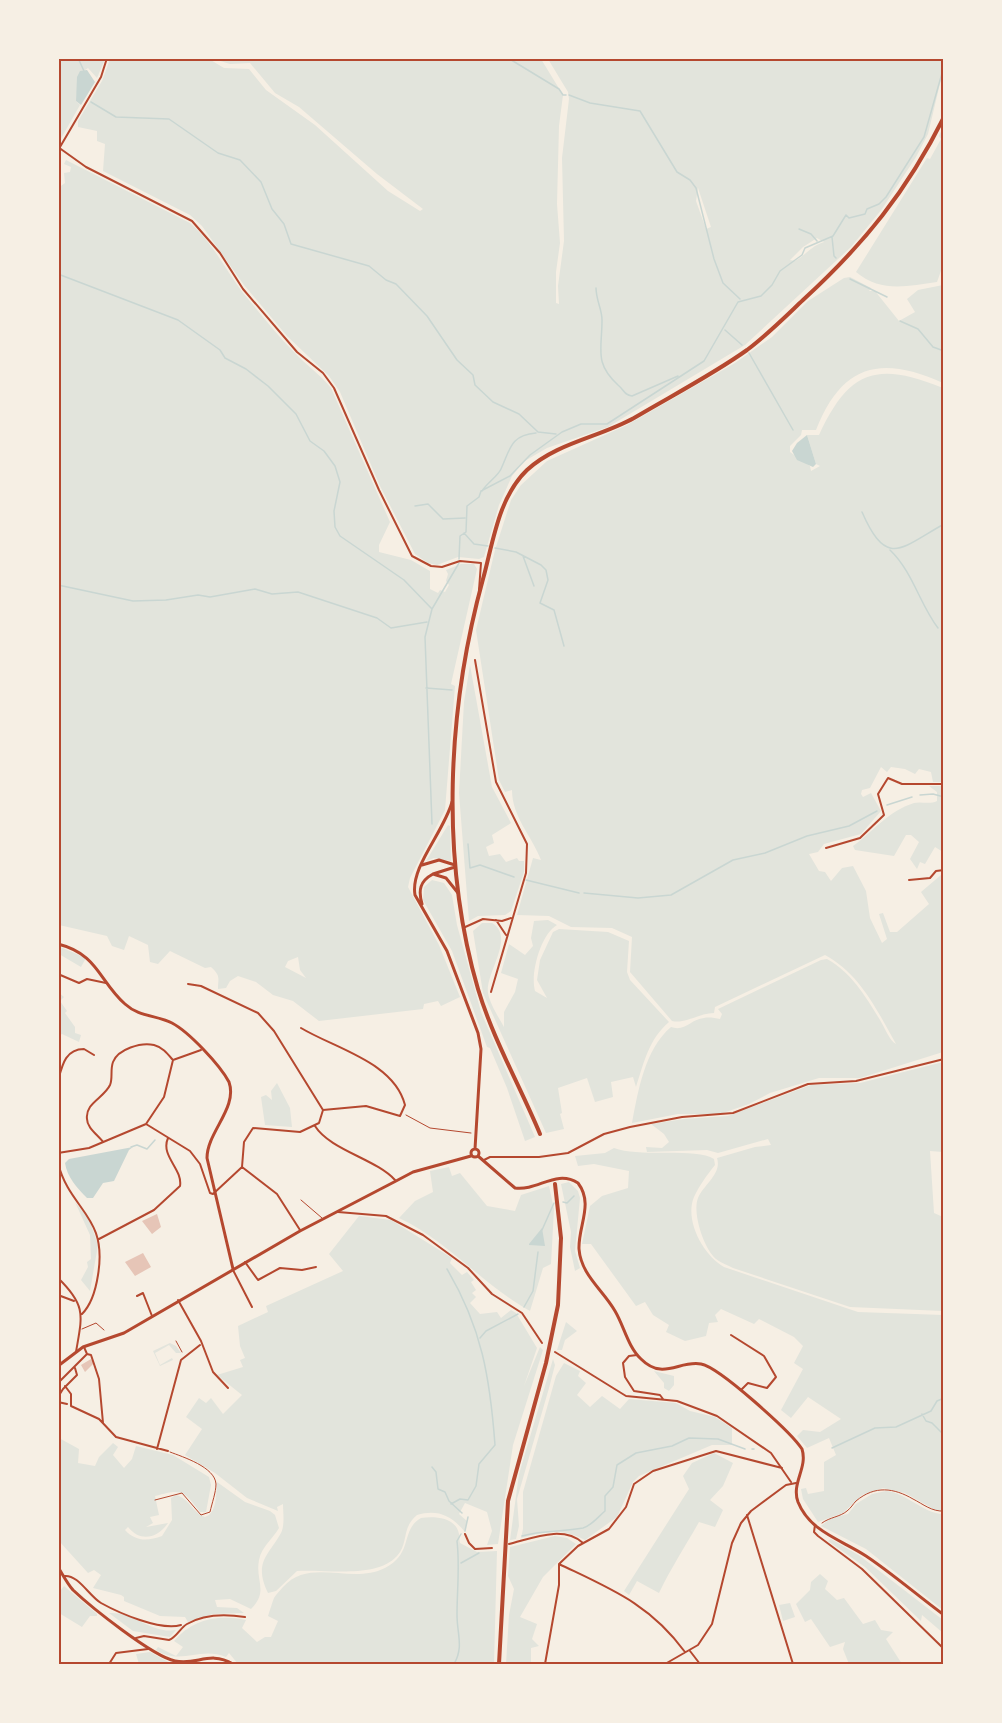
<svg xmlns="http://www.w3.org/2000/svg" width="1002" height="1723" font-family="'Space Grotesk',sans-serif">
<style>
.green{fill:#e2e4dc;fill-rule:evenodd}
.water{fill:#c9d6d2}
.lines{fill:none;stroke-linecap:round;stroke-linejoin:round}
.stream{stroke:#c9d6d2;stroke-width:1.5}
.building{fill:#e6c5b7}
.path{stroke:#b5482f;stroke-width:1}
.service{stroke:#b5482f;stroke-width:1}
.minor{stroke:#b5482f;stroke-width:2}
.tertiary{stroke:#b5482f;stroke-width:3}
.secondary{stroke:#b5482f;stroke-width:3}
.primary{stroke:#b5482f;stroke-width:4}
.neatline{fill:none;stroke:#b5482f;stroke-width:2}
</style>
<rect width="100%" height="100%" fill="#f6efe4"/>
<path class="green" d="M59,59H105L97,78L88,68L79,74L76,101L80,105L59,142Z
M110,59H209L224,68L249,69L266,90L315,125L388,191L420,211L423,209L377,174L299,107L275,93L250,63L230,64L214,59H541L563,95L559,126L557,204L560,243L556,272V303L559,304L558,286L564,241L562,158L569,99L568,92L548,59H943V71L928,134L916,157L882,209L851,247L745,345L608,427L547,448L523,462L512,476L499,505L484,557L479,559L458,557L437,565L428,563L415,554L380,486L340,392L329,376L287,336L244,285L202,226L190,215L103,171L105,144L97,141V131L78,127V121L102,81ZM698,188L711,227L706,229L696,201ZM817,238L824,242C811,246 806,255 795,261L790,260L803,247Z
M943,127L944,185L941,191L943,192V239L941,248L943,250V265L937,282C907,286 881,293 856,272L927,158L930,159L941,139L939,136Z
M66,160L190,223C213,243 225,269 243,293C260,313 276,334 294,352C306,365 320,374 331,388L390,522L379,545V552L411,560L430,571V589L438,593L440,590L445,592L449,585L446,581L448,574L446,570L461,564H474L477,569L451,684L455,686L445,810L410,878L408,887L439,945L460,997L441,1006L438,1001L424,1004L423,1009L319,1021L293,1001L273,995L256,982L238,976L230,981L226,988L218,989C218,978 221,976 211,967L205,968L170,951L158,964L150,962L148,945L129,936L124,950L112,946L107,936L59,925L58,188L65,183L64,173L70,172L71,167L64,164ZM298,957L300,970L306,978L285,967L288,961Z
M850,277L871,288L869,291H875L899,321L915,312L907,299L918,290L943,285V383C881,355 842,364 816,430H802L801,435L790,446V452L810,466L811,471L820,466L816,464L807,435H819C849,370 877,361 943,388V782H933L931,772L919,769L915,774L905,769L891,767L887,772L881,767L870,788L862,790L861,794L863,797L871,793L881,811L861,834L824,844L818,852L809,854L819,871L825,872L831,881L842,868L853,866L866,891L870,918L882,943L887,939L879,914L883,913L890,932H897L929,904L921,892L941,875L943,877V1052L860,1078H819L770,1093L749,1104L720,1114H678L632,1123C638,1091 645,1049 671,1027C685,1032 691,1019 704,1018C709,1017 715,1018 720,1019L722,1014L718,1009L821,960L827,959C851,972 866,997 880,1020C885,1028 889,1040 896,1044C877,1010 860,974 825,955L715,1007L714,1013C700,1013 685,1024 672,1021L630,972L632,937L612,928L571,927L549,916L517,915L533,858L541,860C532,836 512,817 512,790L505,792L499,780L476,630L495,550L511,500L521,485L547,461L627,425L735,363L772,337L808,301L844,278Z
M470,665L492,787L511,823L492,835L494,843L486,847L489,856L500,854L506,862L517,858L519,861H524V872L511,911L505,915L478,916L469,921L459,793L464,702Z
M929,786H943V852L935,847L925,864L920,862L917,869L910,859L919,842L911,835H906L894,856L855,850L853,846C874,831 888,811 914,803C922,801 929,805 937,801V792Z
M448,825L450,826L451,861L434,858L426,861Z
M432,880L444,883L452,895L457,925L481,1012L535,1137L525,1141L507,1088L490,1048L487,1047L452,951L423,900L424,887Z
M548,920L557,925C541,934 530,973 535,991L547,998L537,980L540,960L553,932L559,929L608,932L629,941L627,972L630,980L669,1022C649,1039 644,1062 636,1087L633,1077L611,1082L613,1097L595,1102L587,1078L558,1088L562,1113L560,1114L564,1129L546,1133L483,993L473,931L482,923H492C516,937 485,973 488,993C490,1004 499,1018 504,1027V1012L515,992L518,979L501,973L509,944L525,955L533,946L531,938L534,921Z
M58,946L86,958L81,967L59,954Z
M58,992L64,997L60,1001L67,1011L65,1013L75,1027V1033L81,1035L79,1042L62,1034L59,1036Z
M943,1062V1152L930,1151L934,1213L943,1217V1311L850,1307L733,1268C728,1265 721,1263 716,1259C704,1249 692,1213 698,1198C704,1184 722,1174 717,1158L755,1147L771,1145L768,1139L718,1153L707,1150L647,1152L646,1147L662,1148L669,1142L664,1134L651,1124L684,1119L728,1116L811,1085L860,1083Z
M277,1083L290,1108L292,1127L265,1125L261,1097L266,1095L272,1100L271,1091Z
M614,1148C641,1158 696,1147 714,1159L715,1165C707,1175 699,1186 694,1197C684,1221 704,1256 724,1267L858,1312L943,1315V1510L937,1511L905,1493L883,1488L862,1495L843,1513L818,1522L803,1499L801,1489L806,1488L808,1494L824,1491V1462L836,1455L829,1438L807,1448L797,1436L803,1430L820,1432L841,1419L808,1397L791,1418L781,1410L803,1369L794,1363L803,1346L794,1337L759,1319L754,1324L721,1309L715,1315L718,1322L709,1323L706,1336L685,1341L666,1332L669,1325L653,1315L645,1302L636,1306L591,1244H582L590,1206L602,1196L628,1188L629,1171L594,1164L578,1166L575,1156L605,1153Z
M449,1167L452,1176L460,1173L487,1206L515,1211L521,1195L549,1186L554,1209L551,1264L543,1268L530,1311C483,1285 448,1241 399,1218L415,1201L433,1192L430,1171Z
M569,1182L578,1191L580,1198L575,1251L580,1268L575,1271L570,1247L571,1232L561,1184Z
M75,1202L89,1219L98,1245L90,1291L81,1280L88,1267L87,1262L91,1259L90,1235Z
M359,1216L391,1220L452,1258L450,1263L462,1275L467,1272L474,1280L471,1282L476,1290L472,1293L476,1297L470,1303L480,1314L497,1312L501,1318L511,1310L516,1313L537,1348L524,1386L540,1347L543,1350L513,1445L498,1544L487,1545L492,1531L487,1512L465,1503L459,1514L467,1521L465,1532C452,1516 438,1509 417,1515C401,1528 409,1543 397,1556C376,1579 326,1569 297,1571L276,1591L268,1593C253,1562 269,1555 281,1533C285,1525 283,1513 283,1504L277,1507L278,1511L247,1498L215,1473L185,1455L202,1429L186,1417L199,1398L206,1403L211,1398L223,1414L242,1395L217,1375L243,1367L240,1360L245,1358L240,1346L238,1326L268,1312L266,1306L343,1271L329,1254Z
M566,1322L577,1331L565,1340L562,1350H557Z
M170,1343L176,1346L181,1353H176L169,1345L155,1353L160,1365L172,1358L173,1360L160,1366L153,1351Z
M553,1359L555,1365L549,1388L517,1499L519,1526L516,1539L510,1540L519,1474Z
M564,1363L580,1371L578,1376L586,1383L577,1395L590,1407L602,1396L620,1409L629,1399L676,1403L690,1411L715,1417L732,1428V1445H712L639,1476L633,1482L617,1517L585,1540C558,1527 548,1532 521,1538L523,1529V1492L556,1376Z
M654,1371L674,1376V1385L669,1391L664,1388V1383Z
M59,1438L79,1449L78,1463L95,1466L99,1457L113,1443L118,1447L113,1455L124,1468L132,1459L136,1446L173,1455L209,1477L211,1485L206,1512H200C184,1491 183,1488 155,1496L159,1515L150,1517L153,1523L146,1527L168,1523C157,1539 140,1542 128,1527L125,1530C136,1542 148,1541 162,1536L172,1520L171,1498L176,1495C190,1499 192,1512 205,1517C217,1513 216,1495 217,1482L245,1502L270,1511L275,1515L279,1528C272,1540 262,1546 259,1560C255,1581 269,1591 251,1609L230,1599L215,1600L217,1607L237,1608L244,1613L213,1614L188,1622L185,1617L160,1616L124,1601V1597L121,1595L93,1588L101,1575L94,1570L88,1573L59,1541Z
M714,1453L733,1463L723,1486L710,1500L723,1510L715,1527L699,1522C686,1545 671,1568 659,1593L637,1581L629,1595L624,1591L689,1489L683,1476L692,1463Z
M886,1491C907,1493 924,1514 943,1514V1610L866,1549L821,1526L831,1518L848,1514L856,1504L872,1494Z
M421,1518C434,1516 456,1517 459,1534C460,1537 459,1540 460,1543L477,1552L497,1551L494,1664H238L229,1653L226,1657C199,1646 182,1666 156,1650L158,1647L176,1656L183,1647L174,1641C192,1619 219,1614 246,1620L242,1628L257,1642L265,1637H271L278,1621L268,1616C270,1610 272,1603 274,1598C276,1594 280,1591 283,1587C310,1557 351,1585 385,1568C414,1553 400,1530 421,1518Z
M555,1536L567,1538L576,1544L543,1577L520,1617L537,1624L532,1639L539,1646L531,1648V1662L540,1664H506L509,1615L514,1589L508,1576L510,1547Z
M831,1539L860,1556L943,1620V1633L922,1615L921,1621L865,1567L828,1541Z
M820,1574L828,1581L825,1589L837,1600L844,1598L863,1624L875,1620L881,1630L893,1632L886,1639L902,1664H849L843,1649L845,1642L830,1647L811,1619L805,1622L796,1604L810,1590L811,1582Z
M64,1586L97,1614V1616H90L82,1627L59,1613V1592Z
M790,1603L795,1617L783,1621L779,1605Z
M109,1613C133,1611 151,1634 176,1630L170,1637L133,1631Z
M150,1652L172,1664H139L136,1654Z"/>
<path class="water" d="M87,70L95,82L81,105L76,101L77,77L80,71Z
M807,435L816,464L813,467L797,460L792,451L797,443Z
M133,1147L129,1150L114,1181L103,1183L93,1198H87C77,1188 67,1177 65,1163L69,1159Z
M542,1228L545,1246L529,1245V1244Z"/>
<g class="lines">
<path class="stream" d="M78,58L84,71
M508,58L559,89L563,95H566
M569,95L590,103L640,111L677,172L690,180L696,188L714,259L723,283L740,299
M91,102L116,117L169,119L218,153L240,160L261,182L272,209L284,224L291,244L369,266L386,280L396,284L427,316L457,360L473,375L475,385L493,402L519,414L538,432L556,434
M799,229L811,234L817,241
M832,237L834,256L836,258
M58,274L178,320L220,350L225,358L246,369L268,386L296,414L310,441L324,451L335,466L340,482L334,511L335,527L340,536L404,580L432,609
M850,279L887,297
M596,288C596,300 602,309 602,320C602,350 594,363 618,385C624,390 624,395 632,396L678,376
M900,321L918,329L933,347L944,351
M725,330L742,345
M749,353L793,430
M482,491C487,483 498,476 501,469C510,450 510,435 536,433
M415,506L428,504L443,519L465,518
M862,512C887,569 901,548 944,524
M464,533L474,544L488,546
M495,548L516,552L541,565L546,570L548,580L540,603L554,610L564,646
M890,550C913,572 920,605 938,628
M523,556L534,586
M459,559L460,536L466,532L467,506L479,497L481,491L510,476L530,455L562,432L581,424H607L704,361L738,302L761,296L772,285L780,271L802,255L805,248L833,236L846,215L849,218L865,214L867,209L879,204L886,197L924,137L944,66
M58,585L133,601L166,600L198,595L210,597L255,589L272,594L298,592L377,618L391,628L427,622
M426,688L452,690
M920,795L933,794L944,797
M887,805L912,797
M432,824L425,637L432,609L459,563
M468,844L470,868L480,865L514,877
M526,880L579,893
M584,893L638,898L671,895L733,860L765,853L807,836L849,826L877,811
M131,1147L137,1145L147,1149L155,1140
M563,1202L567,1203L574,1196
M542,1230L554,1203
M447,1269C482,1328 490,1378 495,1445L479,1464L476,1486L468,1500L460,1499L451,1504
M524,1307L533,1291L538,1252
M480,1338L486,1331L518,1314
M922,1414L926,1421L932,1423L944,1435
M832,1448L875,1428L896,1427L931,1411L937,1401L944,1398
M752,1449H754
M432,1467L436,1472L438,1489L445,1492L449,1501L462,1513
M465,1531L468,1517
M522,1536C542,1530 562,1532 583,1528C591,1526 598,1517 605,1511V1496L613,1487L617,1465L636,1453L672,1446L689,1438L718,1439L745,1449
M461,1563L479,1553
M454,1664C464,1647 457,1634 457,1615C457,1590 460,1566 457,1541L461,1534"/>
</g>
<path class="building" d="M157,1214L161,1227L152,1234L142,1221Z
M143,1253L151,1267L135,1276L125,1262Z
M91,1359L94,1363L85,1372L81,1365Z"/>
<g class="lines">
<path class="path" d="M406,1115L430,1128L471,1133
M176,1341L182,1352
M822,1523C830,1517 840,1517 847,1511C851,1508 853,1504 856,1501C875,1485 894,1488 913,1499C923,1504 932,1512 944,1511"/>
<path class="service" d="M301,1200L322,1218
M82,1329L96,1323L104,1330
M155,1500L182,1493L201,1515L210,1512C212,1503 216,1492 216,1484C215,1467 183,1457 170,1452"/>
<path class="minor" d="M58,147L86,167L192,221L220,253L243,289L297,352L323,373L334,388L379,490L412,556L431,566L442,567L460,561L481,563L479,590
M60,147L101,77L107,58
M475,660L496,782L527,844L526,873L491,992
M826,848L860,838L884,815L878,794L888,778L902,784H944
M909,880L930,878L936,871L944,870
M496,920L506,935
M463,928L483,919L502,921L511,918
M58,974L79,983L87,979L106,983
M188,984L201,986L258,1013L274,1031L323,1110
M301,1028C336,1049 394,1062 405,1105L400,1116L366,1106L323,1110
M58,1081C62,1066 65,1049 84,1049L94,1055
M146,1124L190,1151L200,1164L210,1193L213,1194L242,1167L244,1142L253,1128L300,1132L319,1123L323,1110
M315,1126C330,1150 376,1159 395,1180
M103,1142C98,1135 87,1128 87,1119C85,1103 104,1098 110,1085C113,1078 110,1070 113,1062C118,1049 141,1042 154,1045C162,1047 167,1053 172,1059
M58,1153L89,1148L146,1124L164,1097L173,1060L201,1050
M484,1160L490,1157H539L568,1153L604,1134L630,1127L682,1117L733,1113L808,1084L856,1081L944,1059
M58,1163C70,1211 108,1215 98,1275C96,1288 92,1304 82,1314
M242,1167L277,1194L300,1230
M338,1212L386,1216L423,1235L468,1268L492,1294L522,1313L542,1343
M99,1239L154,1210L180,1186C183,1169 160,1156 168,1138
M245,1262L258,1280L280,1268L302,1270L316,1267
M233,1270L252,1307
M58,1278C87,1306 82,1316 76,1352
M58,1295L74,1301
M137,1296L143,1293L152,1316
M178,1300L201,1341L213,1372L228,1388
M731,1335L764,1356L776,1377L767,1388L748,1383L741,1390
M84,1347L87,1354L91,1355L99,1379L103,1423
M555,1352L626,1396L677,1401L717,1416L771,1453L791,1482
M637,1355L629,1356L623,1363L625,1377L634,1391L660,1395L663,1399
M58,1383L87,1354
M65,1386L71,1394V1406L99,1419L116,1437L168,1451
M58,1397L63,1389L77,1375L75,1368
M58,1402L67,1404
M157,1449L181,1360L200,1345
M747,1515L793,1664
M815,1525L814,1532L818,1536L862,1569L944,1649
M465,1534L469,1543L475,1549L492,1548
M509,1544C533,1538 563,1525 583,1543
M559,1564L578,1546L609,1529L626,1507L634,1484L653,1471L716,1451L782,1468
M559,1564C611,1589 650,1604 685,1652
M64,1576C78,1574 89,1596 101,1603C119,1613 160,1631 181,1625
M136,1638L144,1636L169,1640C177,1637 180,1628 187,1624C204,1614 226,1614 245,1617
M690,1651L700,1664
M109,1664L116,1653L148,1649
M545,1664L559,1585V1564
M665,1664L698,1645L712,1624L732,1543L741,1523L751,1511L786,1485L796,1483"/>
<path class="tertiary" d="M58,944C98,954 99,981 125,1004C139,1017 156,1015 172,1023C189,1032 220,1065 229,1082C238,1108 207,1132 207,1158L233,1269"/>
<path class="secondary" d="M452,802C444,832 410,867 415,895L447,951L478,1033L481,1049L475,1149
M422,865L439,860L455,865
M433,874L455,867
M422,904C418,890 420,881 433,874L446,878L458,893
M471 1153a4 4 0 1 1 8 0a4 4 0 1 1-8 0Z
M478,1156L515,1188C538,1191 556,1169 578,1183C594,1204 578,1226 579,1249C581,1275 603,1290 615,1311C624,1326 628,1347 641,1359C663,1381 679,1360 701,1364C719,1367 791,1432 802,1449C808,1468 791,1483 798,1502C810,1532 842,1540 866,1556C893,1574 918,1596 944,1615
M58,1366L83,1347L124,1333L300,1231L396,1181L413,1172L471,1156
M58,1567C63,1575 67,1583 73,1590C91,1607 152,1656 175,1661C197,1666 209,1650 233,1664"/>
<path class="primary" d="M540,1134C520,1086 493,1039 478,989C440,859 447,710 483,579C493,543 498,498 527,470C556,443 600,437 634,418C671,396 712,375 747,350C767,335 785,317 803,300C864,244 907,191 944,117
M499,1664L508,1501L546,1363L558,1305L561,1238L555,1184"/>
</g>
<rect width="1002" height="1723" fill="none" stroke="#f6efe4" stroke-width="120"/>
<rect x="60" y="60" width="882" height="1603" class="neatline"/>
</svg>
